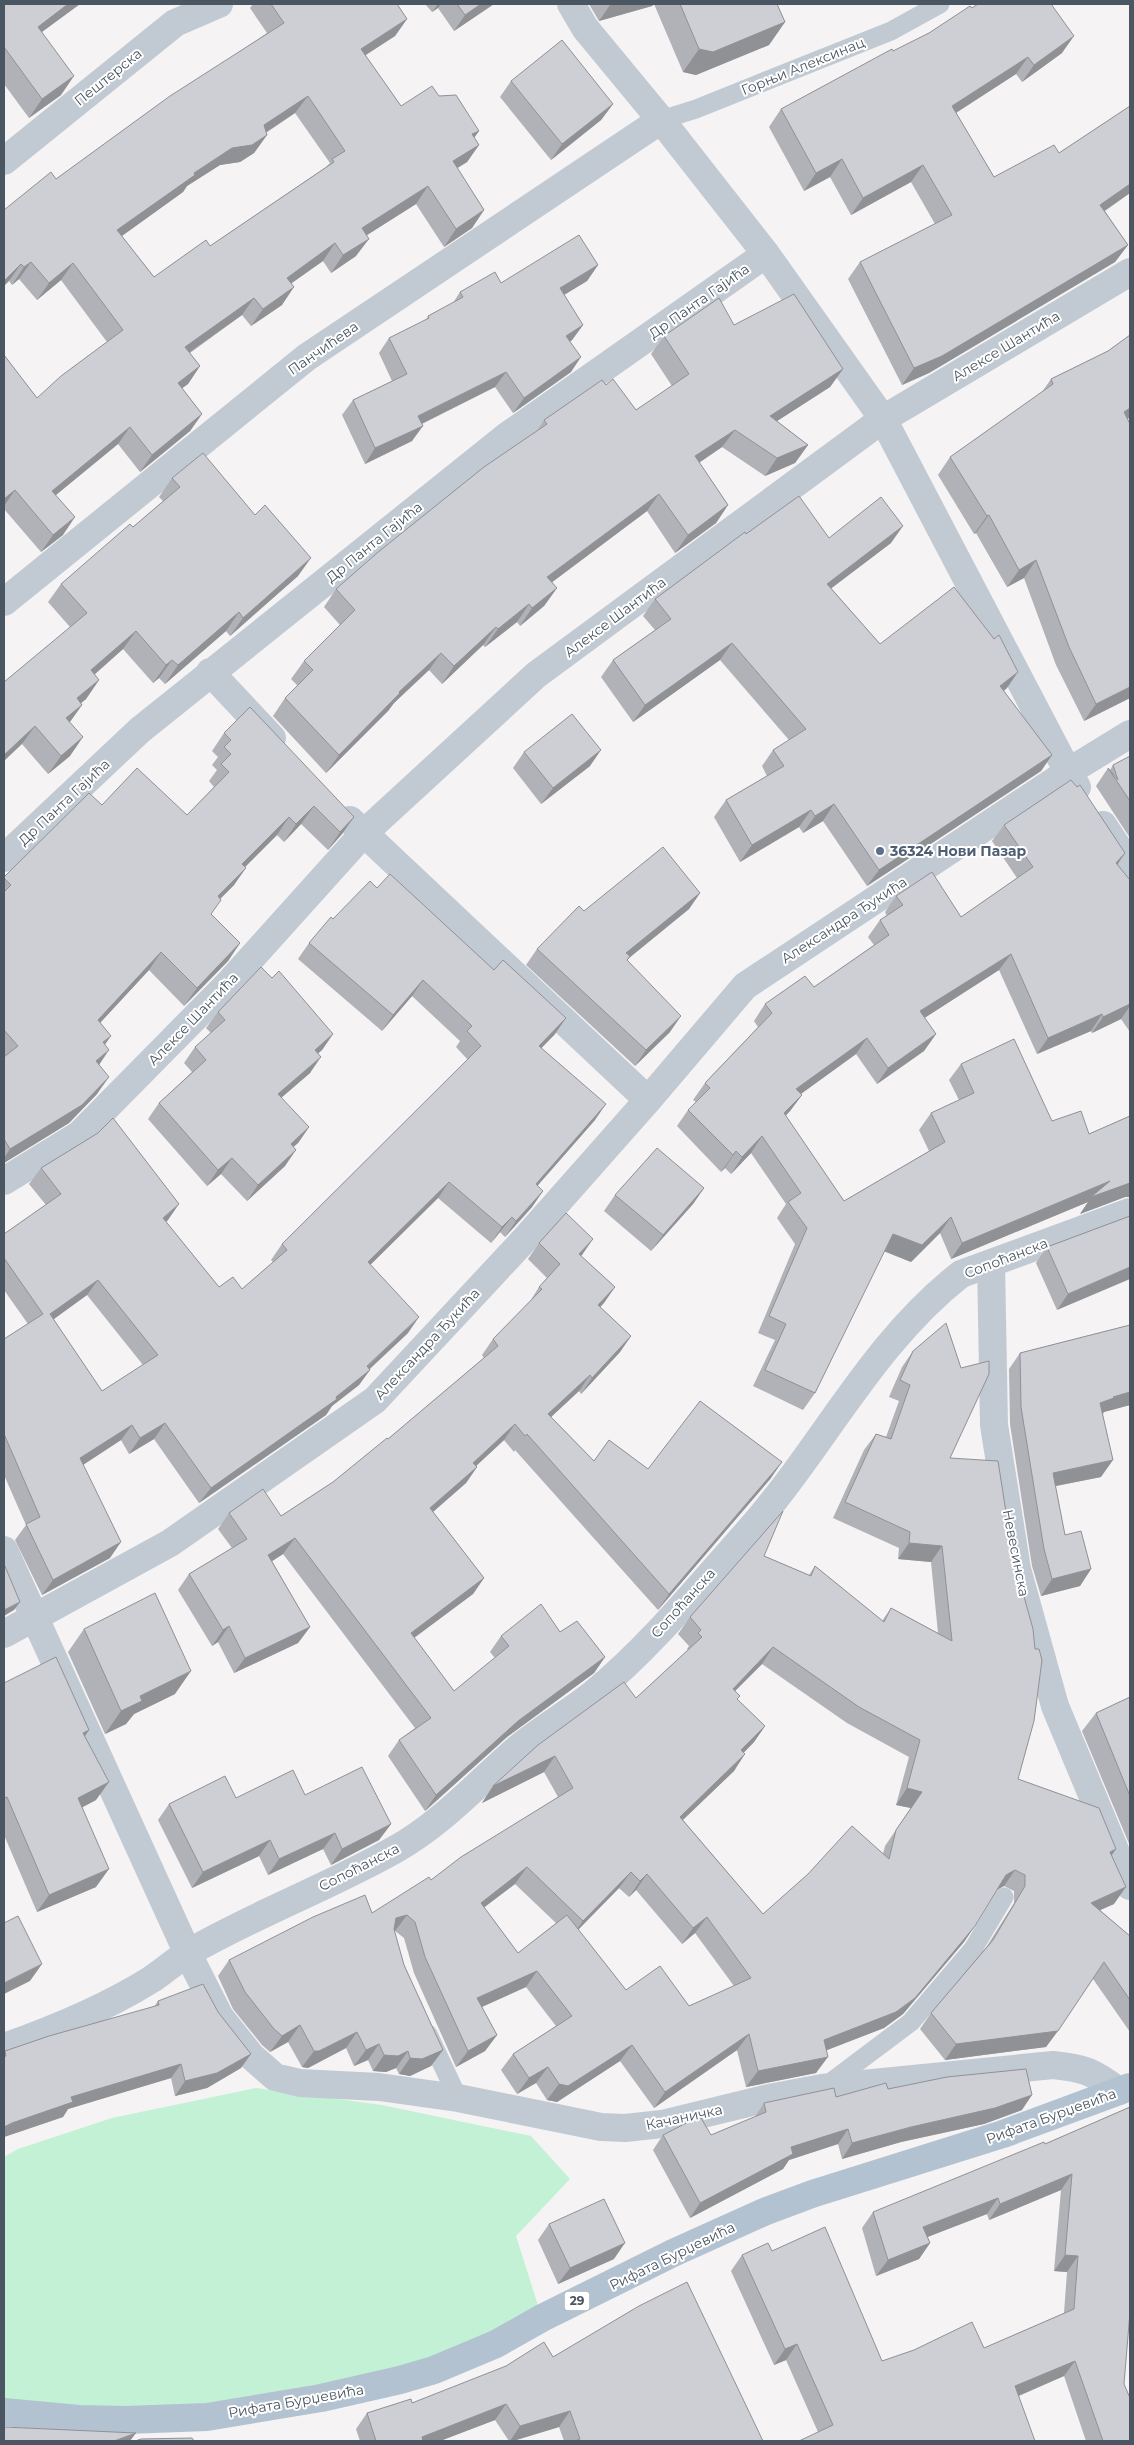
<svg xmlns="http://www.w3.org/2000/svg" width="1134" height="2445" font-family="Montserrat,sans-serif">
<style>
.green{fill:#c3f1d5}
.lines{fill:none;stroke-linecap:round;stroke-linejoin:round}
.service{stroke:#c1cad2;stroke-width:19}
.minor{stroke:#c1cad2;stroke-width:28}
.primary{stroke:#b3c2d1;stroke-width:28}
.wall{fill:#b0b2b7;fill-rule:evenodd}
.shaded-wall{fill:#909195}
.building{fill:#cdcfd5;stroke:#909195;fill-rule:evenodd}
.service-dot{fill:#5c6f8a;stroke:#fff;stroke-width:2}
.labels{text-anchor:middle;stroke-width:4;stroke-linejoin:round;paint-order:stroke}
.shield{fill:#fff;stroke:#808990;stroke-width:1}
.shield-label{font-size:12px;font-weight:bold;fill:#4a5661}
.street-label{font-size:14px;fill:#4a5661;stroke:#fff}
.service-label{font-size:14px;font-weight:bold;fill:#4e5e75;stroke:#fff;text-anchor:start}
</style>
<rect width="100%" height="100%" fill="#f5f3f3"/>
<path class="green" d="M256,2088L382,2105L531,2136L570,2179L516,2236L542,2318L496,2344L260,2409L4,2412V2157L18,2149L112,2118Z"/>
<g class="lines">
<path class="service" d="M661,120L696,109L891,31L940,4
M428,2034L458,2098
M823,2088L911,2022L973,1949L1004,1897"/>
<path class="minor" d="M571,4L585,28L661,120L766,254L883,419L1068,772L1077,787
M4,161L175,23L219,4
M4,602L307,357L661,120
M210,672L272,738
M350,820L648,1100
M1103,825L1130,866
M4,858L140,730L507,436L766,254
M4,1181L79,1135L228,984L363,834L536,675L883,419L1130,272
M991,1263L994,1425L1017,1569L1055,1706L1130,1886
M4,1550L188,1954L220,2017L251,2056L275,2077L300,2083L379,2087L458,2098L601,2127L625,2128L662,2124L769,2098L822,2088L1053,2065C1085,2068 1093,2072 1119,2091
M4,1634L170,1543L375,1400L526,1238L648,1100L745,986L1068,772L1130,734
M4,2047C55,2029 106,2008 152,1979C164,1971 175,1961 188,1953C255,1914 329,1887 396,1849C441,1824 478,1783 517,1749C541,1729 569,1713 593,1694C650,1647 697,1589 745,1535C821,1451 870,1345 961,1274L1130,1212"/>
<path class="primary" d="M4,2412L79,2419L126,2420L207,2417L321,2398L400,2380L434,2370L496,2344L542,2318L673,2253L764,2212L812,2194L1003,2134L1130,2087"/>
</g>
<path class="wall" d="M4,4H80L42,32L61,95L29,118L4,84Z
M253,4H397L407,19L395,36L365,55L401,106L439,96L479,131L474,137L479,145L467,162L457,168L484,210L472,228L444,247L416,204L366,235L356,256L331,273L323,261L291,283L282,305L251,326L242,315L190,353L200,366L188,384L182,388L202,414L190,431L140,472L118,444L56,495L63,535L41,552L4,509V355L37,398L107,342L61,280L37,300L19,279L12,285L9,281L56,179L267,33L250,8ZM295,113L330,163L326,167L210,246L154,277L122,236L183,192L187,186L220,165L240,162L254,153L267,135L266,133Z
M425,4H494L454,31L438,8L432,12Z
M589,4H777L785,22L769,45L696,75L683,72L654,4L652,6L599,21Z
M972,8L1062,53L1022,82L1016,74L956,113L994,177L1059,153L1130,106V193L1105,211L1128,245L1115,262L929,373L902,385L848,279L860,262L935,224L911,182L851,215L830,177L804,191L769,127L781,109L929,33Z
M511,81L613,104L601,120L551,160L500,97Z
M598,265L587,281L564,295L583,325L572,340L570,342L571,372L513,413L495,387L422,424L412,441L365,464L342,415L353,400L392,381L379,353L389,338L426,320L428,316L453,303L460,292L501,283Z
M734,325L843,369L830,387L777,421L808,445L795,463L765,476L722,447L699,463L728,505L716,523L675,553L647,511L552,582L557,588L544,606L520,626L517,622L485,647L483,645L442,684L429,670L394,703L388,711L326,773L273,716L285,698L298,686L291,679L304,661L340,625L324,607L336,589L537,431L544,420L606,385L636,410L672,386L651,354L664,336Z
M1130,335V417L1128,419L1130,698L1084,721L1056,665L1024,578L1007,587L976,533L974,534L938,475L950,457L1042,392L1051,379L1108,351Z
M172,478L298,576L230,636L226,631L165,684L159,678L153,683L123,649L94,675L99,680L86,699L81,703L82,705L70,722V756L48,774L22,744L70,627L48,602L61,584L133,527L163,501L159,497Z
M746,534L829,538L891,543L831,588L880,644L1007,688L1004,691L1052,755L1041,771L867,886L823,821L803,833L799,827L740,862L714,817L726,800L767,776L762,766L773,750L789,740L720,660L633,722L601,677L613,660L655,630L643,616L655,599Z
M224,733L354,817L342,834L328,850L301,824L284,842L277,835L245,867L234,885L220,899L211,914L240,943L228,961L184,1006L149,970L100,1023L105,1045L99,1064L97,1094L69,1123L4,1163V877L102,805L187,815L214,787L209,781L217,770L212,765L218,757L212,751Z
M524,752L590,766L541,804L513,768Z
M1130,756V838L1096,786L1108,768L1110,770L1113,765Z
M1004,825L1118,865L1130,880V1032L1121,1019L1092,1033L1091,1031L1037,1054L999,970L924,1018L936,1034L924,1051L877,1084L856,1054L801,1094L802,1095L790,1111L785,1116L844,1201L929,1151L919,1130L931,1113L959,1100L949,1080L961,1064L1052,1121L1089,1134L1130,1116V1197H1125L1080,1214L1088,1202L951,1259L940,1233L911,1262L884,1251L815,1393L803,1410L753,1386L775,1340L758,1333L795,1244L777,1218L786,1204L751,1153L731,1174L725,1168L721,1172L677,1126L688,1110L696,1102L693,1100L705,1083L758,1027L754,1021L765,1004L814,987L874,945L868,937L880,920L887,916L885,912L896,896L961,917L1017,878L992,841Z
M377,888L555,1034L541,1048L595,1120L537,1186L543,1191L532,1207L505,1237L500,1232L491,1243L438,1198L370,1265L408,1333L370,1369L359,1385L332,1406L326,1415L199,1503L154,1439L129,1454L121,1440L83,1465L110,1558L42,1595L15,1540L26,1525L4,1475V1339L28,1324L4,1290V1234L46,1205L29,1184L41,1168L168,1220L166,1222L219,1287L242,1289L273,1262L271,1260L282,1244L468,1060L456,1047L460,1041L412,996L382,1031L298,959L309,943L333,919ZM87,1295L143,1365L102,1391L53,1319Z
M700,893L689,909L629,958L627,960L670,1032L635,1066L526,965L537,949L584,911Z
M272,978L333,1034L322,1050L318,1053L310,1073L281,1098L309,1127L298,1143L293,1147L285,1166L247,1201L221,1174L207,1186L148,1119L159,1103L192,1072L184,1063L195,1047L211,1033L206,1028L218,1012Z
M704,1188L693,1204L651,1251L604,1211L615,1195Z
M1130,1216L1057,1310L1036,1263L1047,1247Z
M539,1243L581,1256L615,1287L600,1307L631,1336L620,1352L581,1394L579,1391L551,1417L594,1461L609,1440L648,1469L771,1478L658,1610L515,1450L514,1452L504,1440L476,1466L477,1467L466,1483L433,1512L484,1578L473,1594L414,1638L454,1691L495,1658L490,1652L501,1636L560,1632L605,1657L594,1673L507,1737L425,1811L388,1756L399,1740L415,1728L283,1554L272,1561L310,1627L298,1643L234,1673L218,1642L212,1646L178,1590L189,1574L232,1548L218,1529L229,1513L281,1516L333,1482L388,1439L484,1358L482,1355L493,1339L529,1303L539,1287L547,1278L528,1259Z
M1130,1325V1405L1104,1412L1103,1414L1101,1477L1055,1486L1065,1535L1091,1569L1080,1586L1041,1596L1032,1566L1010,1424L1009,1369L1020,1353Z
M913,1351L950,1458L1018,1779L1112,1855L1114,1904L1100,1910L1130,1936V2032L1093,1979L1046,2047L945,2060L920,2029L931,2013L987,1946L1014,1903V1891L1004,1886L997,1889L964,1942L903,2014L884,2028L826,2050L816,2073L746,2087L737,2050L654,2108L620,2061L557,2102L547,2100L536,2083L517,2094L501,2070L513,2054L556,2026L526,1987L482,2007L497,2035L485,2051L456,2067L414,1973L404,1938L395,1931H394L404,1965L443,2050L431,2066L410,2076L399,2074L396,2068L386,2072L373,2071L368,2060L354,2066L346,2048L308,2068L302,2067L288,2042L270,2052L262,2045L233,2009L218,1976L229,1960L372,1913L431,1880L558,1797L544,1772L482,1803L493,1786L636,1698L688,1650L687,1649L689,1646L678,1634L690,1617L764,1556L809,1575L815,1566L882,1621L891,1608L938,1633L931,1562L898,1559L899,1548L833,1518L864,1450L876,1434L886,1437L899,1401L889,1397L902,1367ZM762,1664L847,1723L909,1757L896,1805L911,1808L885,1846L883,1854L763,1914L683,1820L734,1771L744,1752L754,1742L765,1726L737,1699L735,1691ZM515,1884L556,1923L518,1953L484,1907ZM619,1888L629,1897L636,1890L682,1944L695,1933L734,1986L689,2006L626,1990L578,1930Z
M84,1629L175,1694L134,1714L126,1724L105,1734L68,1652Z
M4,1683L89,1730L84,1737L96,1800L82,1807L96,1887L37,1912L4,1835Z
M1130,1697V1846L1082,1731L1096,1713Z
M305,1795L391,1824L379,1840L331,1865L323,1849L268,1875L259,1856L192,1888L158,1820L169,1804L236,1798Z
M158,2001L241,2068L207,2088L175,2096L171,2078L68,2109L63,2117L4,2137V2053L5,2051L154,2007Z
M888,2089L1022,2110L984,2124L901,2142L842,2159L838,2144L789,2160L783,2169L690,2218L653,2150L663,2135H711L754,2118L764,2103L836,2097Z
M1130,2107L1124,2384L1130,2441H1086L1064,2376L1019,2396L818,2432L786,2360L774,2365L731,2271L742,2255L772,2251L882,2361L984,2348L1064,2313L1067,2272L1054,2271L1061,2190L989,2220L987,2214L927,2237L930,2243L919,2259L876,2276L862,2228L873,2212L1045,2144Z
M549,2224L614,2259L558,2284L538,2240Z
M553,2357L763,2441H564L559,2427L513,2441H509L495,2420L440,2441H360L356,2429L367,2413L412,2403Z"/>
<path class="shaded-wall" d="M68,4H80L24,45L38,27Z
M438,4H441L438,8L432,12Z
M481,4H494L454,31L465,15Z
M614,4H654L652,6L599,21L610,5Z
M407,19L395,36L349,66L361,49Z
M785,22L769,45L696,75L683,72L699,49Z
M1074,36L1062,53L1022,82L1034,65Z
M1028,57L1016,74L940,123L952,106Z
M74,76L61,95L29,118L42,99Z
M308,96L295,113L251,142L264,125Z
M613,104L601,120L551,160L562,144Z
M479,131L467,148L472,134Z
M267,135L254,153L240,162L220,165L187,186L183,192L105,248L117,230L194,173L232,148Z
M479,145L467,162L440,179L453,161Z
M842,159L830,177L804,191L816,173Z
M923,165L911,182L851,215L863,198Z
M1130,184V193L1088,222L1100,205Z
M428,186L416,204L350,246L362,228Z
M484,210L472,228L444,247L456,229Z
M369,239L356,256L331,273L343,255Z
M335,243L323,261L275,295L287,278Z
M1128,245L1115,262L929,373L902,385L914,368Z
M31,262L19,279L12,285L24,267Z
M73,263L61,280L37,300L49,283Z
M21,264L9,281L4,286V281Z
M598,265L587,281L549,304L560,288Z
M294,287L282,305L251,326L263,309Z
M254,298L242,315L173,364L185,347Z
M583,325L572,340L555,351L566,336Z
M581,357L571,372L513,413L524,398Z
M200,366L188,384L166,400L178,383Z
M843,369L830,387L757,434L770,416Z
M506,372L495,387L407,431L418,416Z
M1130,408V417L1112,430L1124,412Z
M202,414L190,431L140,472L152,455Z
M423,426L412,441L365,464L375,448Z
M130,427L118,444L40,508L52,491Z
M735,430L722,447L682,474L695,456Z
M808,445L795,463L765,476L777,458Z
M15,490L4,506V499Z
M659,494L647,511L535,595L547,577Z
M728,505L716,523L675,553L688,535Z
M989,515L976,533L974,534L987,516Z
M75,517L63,535L41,552L53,535Z
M903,526L891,543L816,600L827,584Z
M311,558L298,576L230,636L243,618Z
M1036,560L1024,578L1007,587L1019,570Z
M557,588L544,606L520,626L532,608Z
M529,604L517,622L485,647L498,629Z
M239,612L226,631L165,684L178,665Z
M496,627L483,645L442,684L454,666Z
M136,631L123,649L78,689L91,670Z
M732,643L720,660L633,722L645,705Z
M441,653L429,670L394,703L388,711L326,773L339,755L399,692Z
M172,660L159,678L153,683L166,665Z
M1018,672L1007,688L989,702L1000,686Z
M99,680L86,699L64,717L77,698Z
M1130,687V698L1084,721L1096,704Z
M82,705L69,723L66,718Z
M35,726L22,744L4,761V755Z
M83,737L70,756L48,774L61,756Z
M601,750L590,766L541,804L553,788Z
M1052,755L1041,771L867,886L879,870Z
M834,804L823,821L803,833L815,816Z
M314,806L301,824L284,842L296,824Z
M811,810L799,827L740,862L752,845Z
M289,817L277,835L230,882L242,864Z
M354,817L342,834L328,850L340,832Z
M1125,853L1114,870L1116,863Z
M246,868L234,885L205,914L218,896Z
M700,893L689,909L629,958L618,972L626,953Z
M240,943L228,961L184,1006L197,988Z
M161,952L149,970L86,1038L98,1020Z
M1011,954L999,970L909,1028L920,1011Z
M423,980L412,996L382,1031L393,1015Z
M1130,1004V1006L1121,1019L1092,1033L1103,1017Z
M1102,1014L1091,1031L1037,1054L1048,1038Z
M681,1016L670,1032L635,1066L646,1050Z
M566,1018L555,1034L528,1062L539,1046Z
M333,1034L322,1050L304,1066L315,1050Z
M936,1034L924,1051L877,1084L888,1068Z
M111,1036L99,1053L103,1042Z
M867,1038L856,1054L784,1106L796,1089Z
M109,1050L97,1068L96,1061Z
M321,1057L310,1073L267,1110L278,1094Z
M109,1077L97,1094L69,1123L4,1163V1158L10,1149Z
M802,1095L790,1111L772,1130L784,1113Z
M606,1104L595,1120L525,1200L536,1184Z
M309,1127L298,1143L279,1160L291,1144Z
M762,1136L751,1153L731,1174L742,1157Z
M296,1150L285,1166L247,1201L258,1185Z
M736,1151L725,1168L721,1172L733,1155Z
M232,1158L221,1174L207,1186L218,1170Z
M1110,1181L1130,1183V1197H1125L1080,1214L1088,1202L951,1259L962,1243Z
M449,1182L438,1198L357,1278L368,1262Z
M704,1188L693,1204L651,1251L663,1235Z
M543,1191L532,1207L505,1237L516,1221Z
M179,1204L168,1220L152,1234L163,1218Z
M512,1217L500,1232L491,1243L502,1227Z
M951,1217L940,1233L911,1262L881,1250L893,1234Z
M593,1239L582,1255L568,1270L579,1254Z
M1130,1267V1279L1057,1310L1068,1294Z
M98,1280L87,1295L39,1330L50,1314Z
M615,1287L604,1303L587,1321L598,1305Z
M419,1317L408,1333L366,1372L370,1370L359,1385L332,1406L326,1415L199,1503L211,1488L336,1397Z
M631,1336L620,1352L581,1394L592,1378Z
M590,1375L579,1391L537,1430L548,1414Z
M1130,1392V1405L1104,1412L1102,1415L1100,1403L1113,1397Z
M165,1423L154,1439L129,1454L140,1438Z
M515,1424L504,1440L462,1479L473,1463Z
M132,1425L121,1440L69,1474L80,1458Z
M1113,1460L1101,1477L1041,1489L1053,1473Z
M782,1462L771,1478L658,1610L669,1594Z
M477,1467L466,1483L419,1524L430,1508Z
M295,1538L283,1554L257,1571L268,1555Z
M121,1542L110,1558L42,1595L53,1580Z
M909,1543L942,1546L931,1562L898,1559Z
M1091,1569L1080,1586L1041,1596L1052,1579Z
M484,1578L473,1594L399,1649L411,1633Z
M20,1602L14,1610L4,1616V1610Z
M229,1626L218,1642L212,1646L223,1630Z
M310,1627L298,1643L234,1673L245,1658Z
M773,1647L762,1664L721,1705L733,1689Z
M605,1657L594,1673L507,1737L425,1811L436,1795L518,1721Z
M191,1671L175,1694L134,1714L126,1724L105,1734L121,1711L140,1696Z
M765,1726L754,1742L730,1767L741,1750Z
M89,1730L77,1748L83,1733Z
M745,1754L734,1771L669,1833L680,1817Z
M555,1756L544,1772L482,1803L493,1786Z
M109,1782L96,1800L66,1816L78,1798Z
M907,1788L922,1792L911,1808L896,1805Z
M391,1824L379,1840L331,1865L342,1849Z
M335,1833L323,1849L268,1875L279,1859Z
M270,1840L259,1856L192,1888L203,1872Z
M1116,1849L1105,1865L1110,1852Z
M527,1867L515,1884L469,1919L481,1903Z
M109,1869L96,1887L37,1912L49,1895Z
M1015,1870L1004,1886L995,1891L1006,1875Z
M631,1872L619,1888L571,1937L583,1921Z
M647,1874L636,1890L629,1897L640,1881Z
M1126,1887L1114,1904L1080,1919L1091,1903Z
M407,1915L395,1931L385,1935L396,1918Z
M707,1917L695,1933L682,1944L693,1928Z
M975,1926L964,1942L903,2014L884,2028L812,2056L824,2040Z
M42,1964L30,1981L4,1994V1983Z
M537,1971L526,1987L466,2014L477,1998Z
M300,2025L288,2042L270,2052L282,2036Z
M1058,2031L1046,2047L945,2060L956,2044Z
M357,2032L346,2048L308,2068L302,2067L314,2051Z
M749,2034L737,2050L654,2108L665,2092Z
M497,2035L485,2051L456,2067L468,2051Z
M379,2044L368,2060L354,2066L366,2050Z
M632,2045L620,2061L557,2102L547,2100L559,2084Z
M443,2050L431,2066L410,2076L399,2074L410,2058Z
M408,2051L396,2068L386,2072L373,2071L384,2055Z
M251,2054L241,2068L207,2088L175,2096L185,2081Z
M828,2057L816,2073L746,2087L758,2071Z
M181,2064L171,2078L68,2109L63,2117L4,2137V2127L71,2097Z
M548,2067L536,2083L517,2094L529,2078Z
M1032,2095L1022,2110L984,2124L901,2142L842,2159L852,2143Z
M848,2129L838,2144L789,2160L783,2169L690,2218L700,2203L791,2147Z
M1072,2174L1061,2190L989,2220L1000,2204Z
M998,2198L987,2214L912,2243L923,2227Z
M625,2243L614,2259L558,2284L570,2268Z
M930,2243L919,2259L876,2276L888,2260Z
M1065,2255L1078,2256L1067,2272L1054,2271Z
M797,2344L786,2360L774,2365L785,2349Z
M1075,2361L1064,2376L1004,2402L1015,2386Z
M506,2404L495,2420L440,2441H419L422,2437Z
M570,2411L559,2427L513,2441H510L520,2426Z
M136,2433L130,2441H114Z"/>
<path class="building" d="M4,4H68L38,27L74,76L42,99L4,47Z
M271,4H397L407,19L361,49L401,106L432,86L439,96L456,95L479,131L472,134L479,145L453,161L484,210L456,229L428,186L362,228L369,239L343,255L335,243L287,278L294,287L263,309L254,298L185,347L200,366L178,383L202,414L152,455L130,427L52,491L75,517L53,535L15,490L4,499V355L37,398L61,376L123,330L73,263L49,283L31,262L24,267L21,264L4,281V210L51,172L56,179L170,96L284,23ZM308,96L345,151L332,159L334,162L210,246L206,240L154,277L117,230L195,175L194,173L232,148L252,145L267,135L264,125Z
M457,4H481L465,15Z
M680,4H777L785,22L713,52L699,49Z
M978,4H1051L1074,36L1034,65L1028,57L952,106L994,177L1054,145L1059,153L1130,106V184L1100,205L1128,245L942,356L914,368L860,262L952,215L923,165L863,198L842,159L816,173L781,109L892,49L893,51L929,33L970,6L972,8Z
M562,40L613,104L562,144L511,81Z
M579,235L598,265L560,288L583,325L566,336L581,357L524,398L506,372L418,416L423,426L375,448L353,400L407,374L389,338L429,318L428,316L463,297L460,292L495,272L501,283Z
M794,294L843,369L770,416L808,445L777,458L735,430L695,456L728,505L688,535L659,494L547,577L557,588L532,608L529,604L498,629L496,627L454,666L441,653L399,692L400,693L339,755L285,698L313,670L304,661L355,610L336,589L377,553L484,467L547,424L544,420L602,380L606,385L613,379L636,410L689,374L664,336L719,298L734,325Z
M1130,335V408L1124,412L1130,424V687L1096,704L1069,647L1036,560L1019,570L989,515L987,516L950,457L1053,384L1051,379L1108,351Z
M203,453L255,515L265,505L311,558L243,618L239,612L178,665L172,660L166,665L136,631L91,670L99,680L77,698L82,705L66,718L83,737L61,756L35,726L4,755V682L87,613L61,584L130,524L133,527L180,487L172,478Z
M799,496L829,538L881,497L903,526L827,584L880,644L954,587L994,639L999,635L1018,672L1000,686L1052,755L879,870L834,804L815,816L811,810L752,845L726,800L784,766L773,750L806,729L732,643L645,705L613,660L671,619L655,599L745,532L746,534Z
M250,707L354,817L340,832L314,806L296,824L289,817L242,864L246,868L218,896L221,900L211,914L240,943L197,988L161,952L98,1020L111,1036L103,1042L109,1050L96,1061L109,1077L82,1105L10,1149L4,1139V1057L18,1046L4,1030V892L11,885L4,878V877L89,793L102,805L137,768L187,815L229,772L221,764L231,754L224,747L231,740L224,733Z
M572,714L601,750L553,788L524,752Z
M1130,756V801L1108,768L1118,780L1113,765Z
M1071,780L1077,787L1080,785L1125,853L1116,863L1130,880V1004L1103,1017L1102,1014L1048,1038L1011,954L920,1011L936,1034L888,1068L867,1038L796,1089L802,1095L784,1113L844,1201L945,1142L931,1113L974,1093L961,1064L1014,1039L1052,1121L1081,1111L1089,1134L1130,1116V1183L1091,1197L1110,1181L962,1243L951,1217L922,1245L893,1234L815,1393L765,1370L786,1324L769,1316L807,1228L788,1202L801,1193L762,1136L742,1157L736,1151L733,1155L688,1110L710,1088L705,1083L772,1013L765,1004L805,976L814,987L889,935L880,920L903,905L896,896L932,872L961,917L1033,867L1004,825Z
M663,847L700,893L626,953L630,956L627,960L681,1016L646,1050L537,949L579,906L584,911Z
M390,874L494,970L503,960L566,1018L539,1046L606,1104L536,1184L543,1191L516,1221L512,1217L502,1227L449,1182L368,1262L419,1317L367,1366L370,1370L336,1397L337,1399L211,1488L165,1423L140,1438L132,1425L80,1458L121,1542L53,1580L26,1524L40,1517L4,1434V1339L43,1314L4,1258V1234L61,1194L41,1168L98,1133L113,1118L179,1204L163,1218L219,1287L233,1277L242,1289L287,1250L282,1244L481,1046L467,1031L472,1026L423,980L393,1015L309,943L331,917L333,919L370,881L377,888ZM98,1280L158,1355L102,1391L50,1314Z
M261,967L272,978L279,971L333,1034L315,1050L321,1057L278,1094L309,1127L291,1144L296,1150L258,1185L232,1158L218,1170L159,1103L206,1060L195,1047L225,1020L218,1012Z
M657,1148L704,1188L663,1235L615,1195Z
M566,1213L593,1239L579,1254L615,1287L598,1305L631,1336L592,1378L590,1375L548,1414L594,1461L609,1440L648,1469L700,1401L782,1462L669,1594L527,1434L525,1436L515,1424L473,1463L477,1467L430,1508L484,1578L411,1633L454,1691L509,1646L501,1636L541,1604L560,1632L577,1621L605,1657L518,1721L436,1795L399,1740L431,1718L295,1538L268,1555L310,1627L245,1658L229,1626L223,1630L189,1574L247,1539L229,1513L263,1489L281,1516L333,1482L387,1438L388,1439L498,1346L493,1339L542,1289L539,1287L560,1264L539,1243Z
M1130,1216V1267L1068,1294L1047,1247Z
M946,1323L961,1368L989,1361V1374L950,1458L998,1461L1013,1557L1033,1629L1035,1649H1039L1042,1660L1034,1721L1018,1779L1099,1808L1116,1849L1110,1852L1126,1887L1091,1903L1130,1936V2000L1104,1962L1058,2031L956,2044L931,2013L993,1940L1025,1886V1875L1015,1870L1006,1875L975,1926L915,1998L896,2012L824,2040L828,2057L758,2071L749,2034L665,2092L632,2045L568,2086L559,2084L548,2067L529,2078L513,2054L572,2016L537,1971L477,1998L497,2035L468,2051L425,1957L415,1922L407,1915L396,1918L394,1929L404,1965L443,2050L422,2059L410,2058L408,2051L398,2056L384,2055L379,2044L366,2050L357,2032L319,2051H314L300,2025L282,2036L274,2029L245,1992L229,1960L313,1917L365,1895L372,1913L429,1877L431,1880L461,1857L573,1788L555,1756L493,1786L538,1745L624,1682L636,1698L702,1637L698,1633L701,1630L690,1617L783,1511L764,1556L811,1576L815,1566L884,1622L891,1608L952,1641L942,1546L909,1543L910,1532L845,1502L876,1434L891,1439L910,1385L900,1380L913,1351ZM773,1647L859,1707L920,1740L907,1788L922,1792L896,1830L889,1859L852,1826L808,1874L763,1914L680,1817L745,1754L741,1750L765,1726L737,1699L740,1696L733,1689ZM527,1867L583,1921L631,1872L640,1881L647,1874L693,1928L707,1917L751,1978L689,2006L660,1966L626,1990L567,1915L518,1953L481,1903Z
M1130,1325V1392L1113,1397L1114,1398L1100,1403L1113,1460L1053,1473L1065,1535L1081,1531L1091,1569L1052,1579L1044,1549L1021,1407L1020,1353Z
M4,1564L20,1602L4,1610Z
M155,1593L191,1671L140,1696L142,1701L121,1711L84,1629Z
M56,1657L89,1730L83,1733L109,1782L78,1798L109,1869L49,1895L7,1797L4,1798V1683Z
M1130,1697V1796L1096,1713Z
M362,1767L391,1824L342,1849L335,1833L279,1859L270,1840L203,1872L169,1804L225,1776L236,1798L293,1770L305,1795Z
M18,1916L42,1964L4,1983V1923Z
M203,1984L218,2012L251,2054L217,2073L185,2081L181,2064L71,2097L73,2102L12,2123L4,2127V2057L6,2056L5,2051L49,2036L159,2005L158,2001Z
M1026,2069L1032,2095L995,2108L911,2127L852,2143L848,2129L791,2147L793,2154L700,2203L663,2135L692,2120L701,2118L711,2135L766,2112L764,2103L834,2088L836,2097L886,2083L888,2089L947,2077Z
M1130,2107V2312L1124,2384L1130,2398V2441H1103L1075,2361L1015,2386L1035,2441H799L833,2425L797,2344L785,2349L742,2255L768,2243L772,2251L825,2227L882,2361L914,2350L972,2322L984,2348L1074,2309L1078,2256L1065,2255L1072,2174L1000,2204L998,2198L923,2227L930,2243L888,2260L873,2212L1044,2142L1045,2144Z
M604,2199L625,2243L570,2268L549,2224Z
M687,2282L763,2441H575L580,2439L570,2411L520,2426L506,2404L422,2437L423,2441H376L367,2413L411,2399L412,2403L506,2366L544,2342L553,2357L639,2306Z
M4,2427L136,2433L114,2441H4Z
M192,2438L194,2441H135L141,2439Z"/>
<circle class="service-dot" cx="880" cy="851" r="5"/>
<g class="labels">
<rect class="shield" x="564.5" y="2291.5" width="25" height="19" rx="4"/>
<g class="shield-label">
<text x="577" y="2305">29</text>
</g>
<g class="street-label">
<text transform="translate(803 66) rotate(-22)" y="5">Горњи Алексинац</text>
<text transform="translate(108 77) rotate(-39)" y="5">Пештерска</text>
<text transform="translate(699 301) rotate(-35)" y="5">Др Панта Гајића</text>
<text transform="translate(1006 346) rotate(-31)" y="5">Алексе Шантића</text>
<text transform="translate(323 348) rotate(-35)" y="5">Панчићева</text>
<text transform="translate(374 542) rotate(-39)" y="5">Др Панта Гајића</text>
<text transform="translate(615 617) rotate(-37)" y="5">Алексе Шантића</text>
<text transform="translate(64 802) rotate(-43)" y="5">Др Панта Гајића</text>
<text transform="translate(844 920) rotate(-33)" y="5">Александра Ђукића</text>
<text transform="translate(193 1019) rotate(-46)" y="5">Алексе Шантића</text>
<text transform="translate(1006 1258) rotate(-21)" y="5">Сопоћанска</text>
<text transform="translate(427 1344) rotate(-47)" y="5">Александра Ђукића</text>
<text transform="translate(1016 1553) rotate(79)" y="5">Невесинска</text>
<text transform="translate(683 1603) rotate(-48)" y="5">Сопоћанска</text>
<text transform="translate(359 1867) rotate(-27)" y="5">Сопоћанска</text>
<text transform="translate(1051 2116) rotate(-20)" y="5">Рифата Бурџевића</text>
<text transform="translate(684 2117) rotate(-12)" y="5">Качаничка</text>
<text transform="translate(672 2256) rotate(-26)" y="5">Рифата Бурџевића</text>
<text transform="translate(296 2401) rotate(-10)" y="5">Рифата Бурџевића</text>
</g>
<g class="service-label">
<text x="890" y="856">36324 Нови Пазар</text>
</g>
</g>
<rect width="1134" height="2445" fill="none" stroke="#4a5661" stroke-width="10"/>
</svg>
